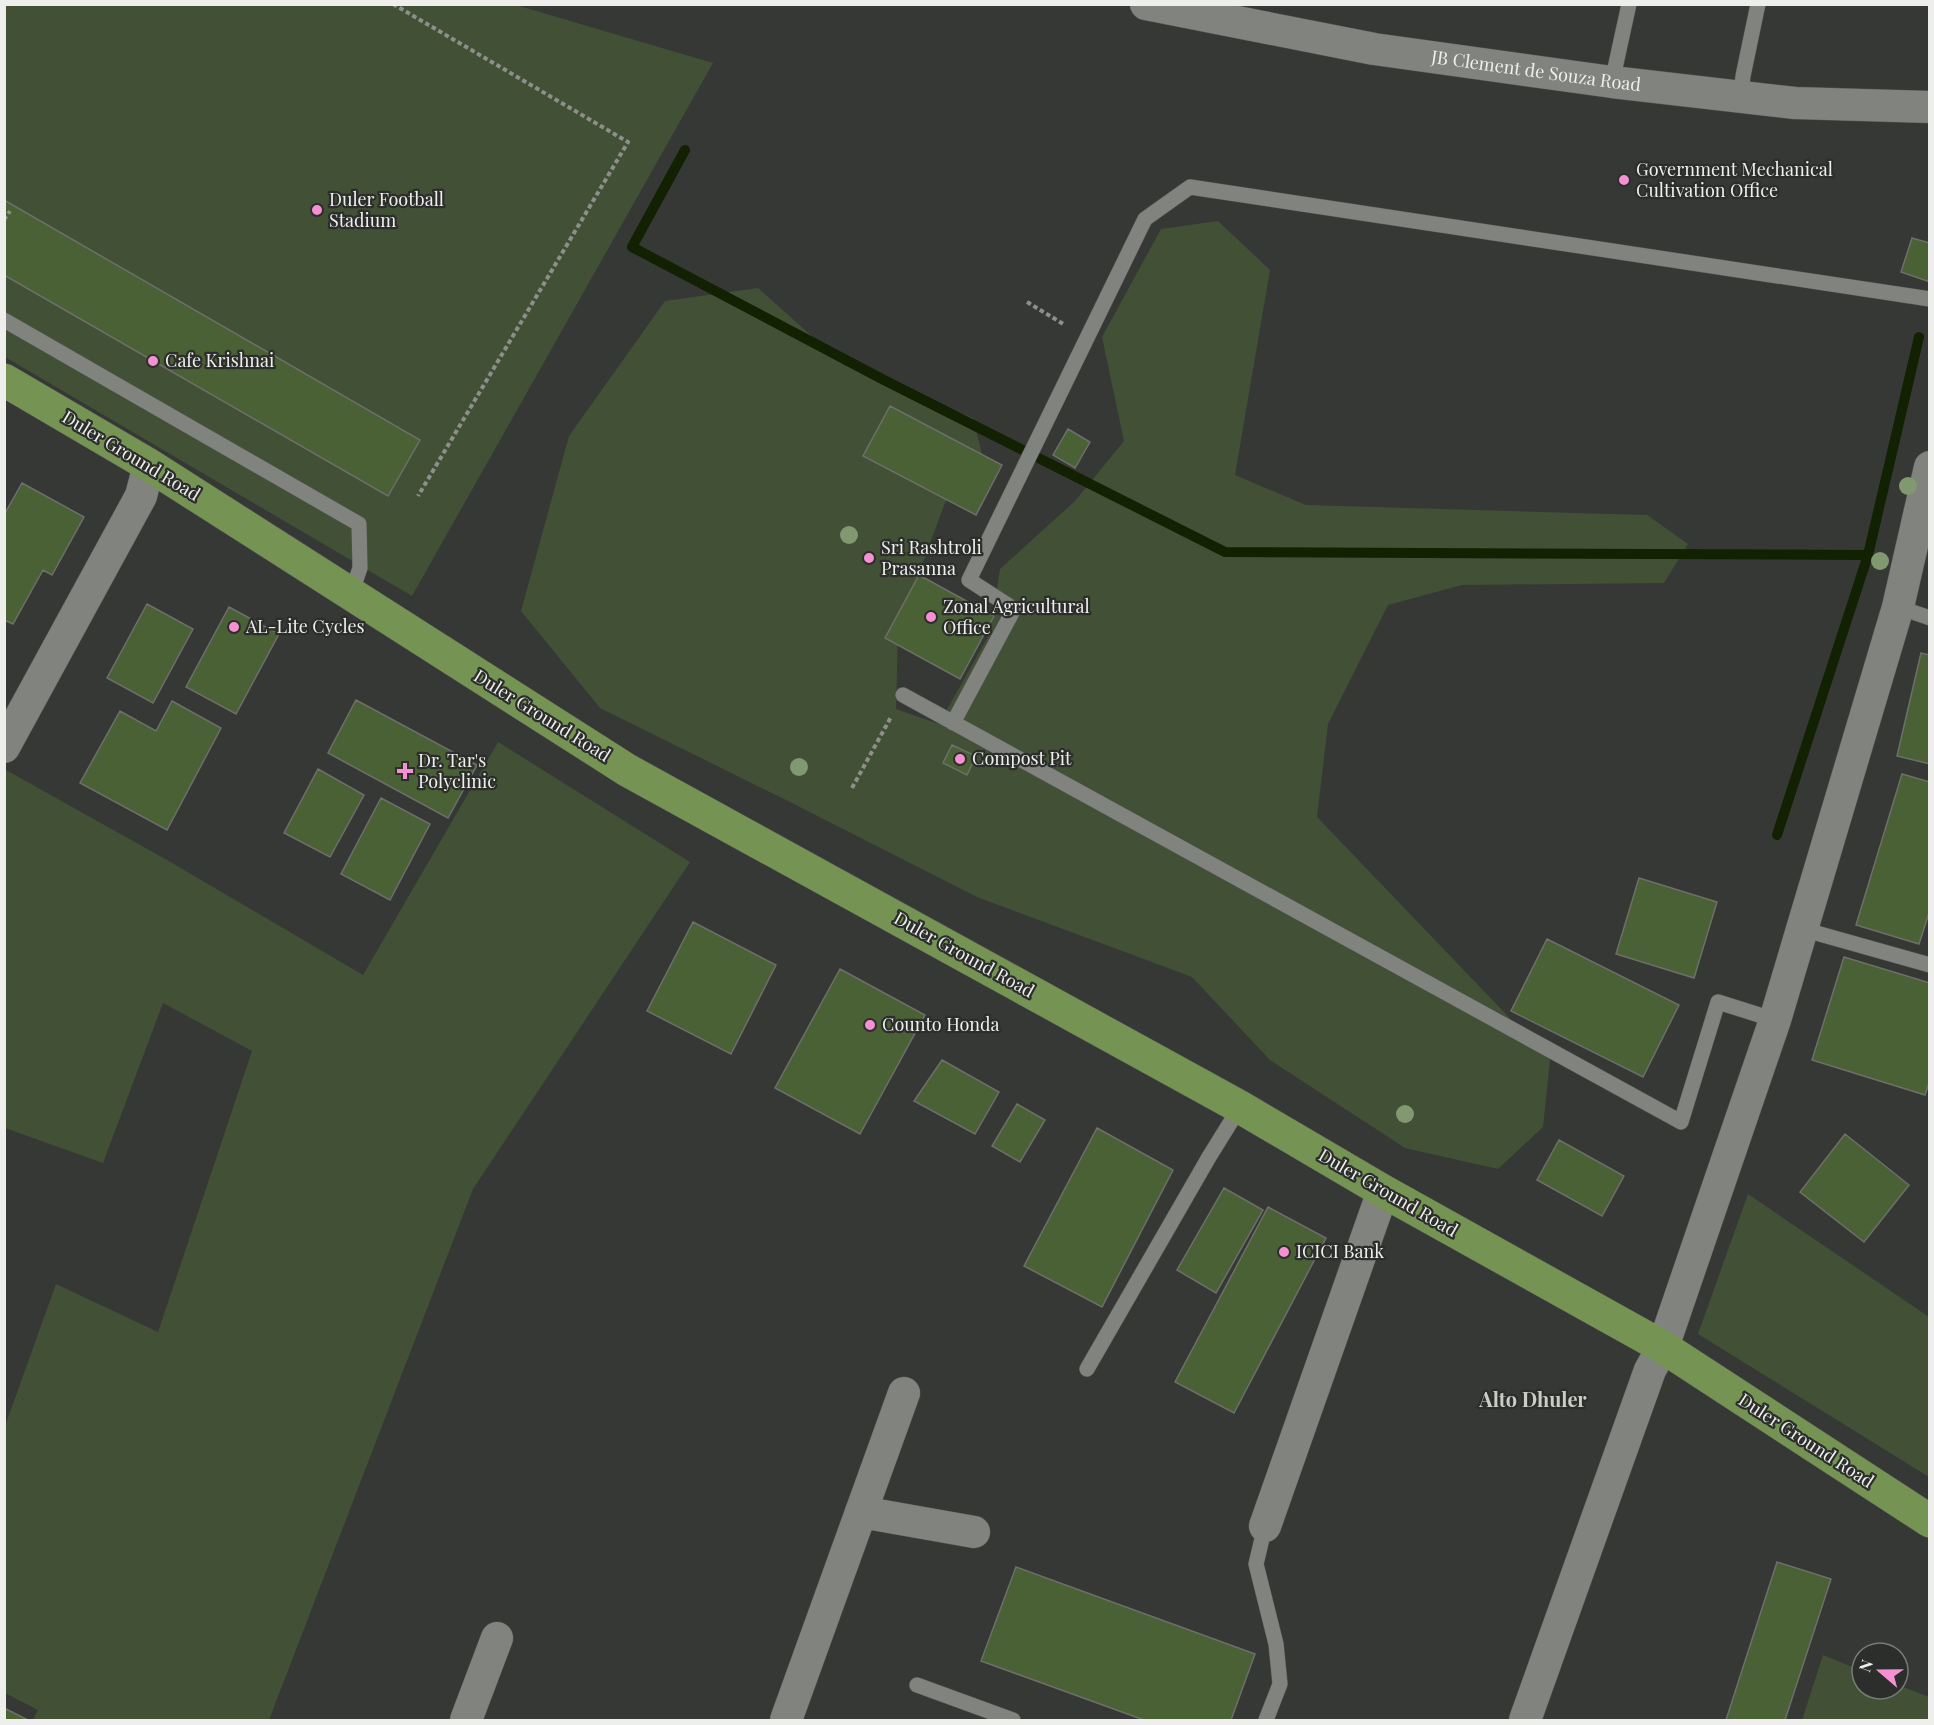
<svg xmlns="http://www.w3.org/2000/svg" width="1934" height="1725" font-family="'Playfair Display',serif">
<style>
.green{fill:#425036}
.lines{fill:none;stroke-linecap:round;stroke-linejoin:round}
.stream{stroke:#112102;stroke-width:10}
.building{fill:#4a6136;stroke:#6d6f6b;stroke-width:1.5}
.service-casing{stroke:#545552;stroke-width:16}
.minor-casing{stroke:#545552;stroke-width:33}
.primary-casing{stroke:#545552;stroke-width:34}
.path{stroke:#8e8f8d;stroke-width:4;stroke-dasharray:4.5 3;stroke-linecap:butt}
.service{stroke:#81837f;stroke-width:15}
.minor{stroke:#81837f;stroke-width:32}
.primary{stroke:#759454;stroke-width:33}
.tree{fill:#819870}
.poi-dot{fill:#f591d2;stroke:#2c2e2b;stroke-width:2}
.labels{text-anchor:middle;stroke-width:4.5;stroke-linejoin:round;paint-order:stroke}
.street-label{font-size:18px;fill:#eeefed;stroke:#2c2e2b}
.poi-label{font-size:18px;fill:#eeefed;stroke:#2c2e2b;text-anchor:start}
.neighbourhood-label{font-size:20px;font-weight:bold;fill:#c9ccc7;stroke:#2c2e2b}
</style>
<rect width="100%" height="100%" fill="#363835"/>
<path class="green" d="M4,5H516L713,63L412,596L5,357Z
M1218,221L1270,270L1235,475L1306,505L1647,515L1688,544L1664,583L1462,585L1388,605L1328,724L1317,817L1550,1060L1543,1127L1498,1169L1405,1148L1270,1060L1192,977L977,897L788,801L600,708L521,611L569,436L665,301L758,288L844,365L973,418L982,454L945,503L898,629L896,709L939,724L990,633L1000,569L1075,501L1124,441L1102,337L1161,229Z
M498,742L690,862L473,1189L269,1720H33L38,1710L5,1693V1426L56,1284L158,1332L252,1051L163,1003L103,1163L5,1128V772L6,770L167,860L363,975Z
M1748,1194L1929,1317V1477L1698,1334Z
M1823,1655L1862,1671V1689H1898V1685L1929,1697V1720H1802Z"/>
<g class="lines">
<path class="stream" d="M685,150L632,247L882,379L1225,552L1868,555L1777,835
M1868,555L1919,337"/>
</g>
<path class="building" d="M4,200L420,440L388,496L4,275Z
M1912,238L1930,243V282L1901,272Z
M890,406L1002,465L976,515L863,456Z
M1068,429L1090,442L1075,468L1053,455Z
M22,483L84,517L52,575L43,570L13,624L4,620V515Z
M919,575L994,616L960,679L885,638Z
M147,604L193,629L153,703L107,678Z
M229,607L279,634L236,714L186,687Z
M1921,653L1930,655V764L1897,756Z
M356,700L477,765L448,818L328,753Z
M172,701L221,728L167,830L80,783L120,711L156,731Z
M952,745L976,756L967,775L943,763Z
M318,769L364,795L330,857L284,833Z
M1902,774L1930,782V910L1919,944L1856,925Z
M381,798L430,824L390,900L341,874Z
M1639,878L1717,902L1694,978L1616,954Z
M693,922L776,965L731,1054L647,1011Z
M1547,939L1679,1005L1643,1077L1511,1011Z
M1844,957L1930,983V1080L1925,1095L1812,1060Z
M840,969L925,1015L860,1134L775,1088Z
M942,1060L999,1092L975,1134L914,1101Z
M1017,1104L1045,1120L1020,1162L992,1146Z
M1097,1128L1173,1170L1102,1307L1024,1266Z
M1845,1134L1909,1185L1864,1242L1800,1192Z
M1559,1140L1624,1176L1602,1216L1537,1180Z
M1224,1188L1263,1210L1216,1293L1177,1270Z
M1268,1207L1326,1238L1234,1413L1175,1382Z
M1777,1562L1831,1579L1785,1720H1726Z
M1016,1567L1255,1654L1231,1720H1144L981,1661Z
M4,1708L26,1719L25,1720H4Z"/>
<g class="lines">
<g class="service-casing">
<path id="service" d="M1612,82L1629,4
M1741,97L1743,76L1758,4
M4,320L359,524L360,568L351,594
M1898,607L1930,618
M903,695L1681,1122L1718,1002L1775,1020
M953,723L1014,609L969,580L1145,219L1190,187L1930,299
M1802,929L1930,965
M1087,1369L1209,1157L1240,1107
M1265,1526L1256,1564L1276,1644L1280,1684L1266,1720
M917,1685L1013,1720"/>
</g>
<g class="minor-casing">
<g id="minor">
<path id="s1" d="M1146,4L1374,49L1612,82L1795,103L1930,107"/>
<path d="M4,747L141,496L149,465"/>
<path d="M861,1512L974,1532"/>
<path d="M1265,1526L1383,1191"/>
<path d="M466,1720L497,1638"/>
<path d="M786,1720L904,1393"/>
<path d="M1525,1720L1650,1370L1663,1347L1775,1020L1898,607L1930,467"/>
</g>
</g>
<g class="primary-casing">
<path id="primary" d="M4,380L149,465L627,770L1240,1107L1383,1191L1663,1347L1930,1521"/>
</g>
<path class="path" d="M393,4L628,142L418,496
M4,220L10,211
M1027,302L1065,325
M852,788L891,717"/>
<use href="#service" class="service"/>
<use href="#minor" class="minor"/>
<use href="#primary" class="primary"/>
</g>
<g class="tree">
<circle cx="1908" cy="486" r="9"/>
<circle cx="849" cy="535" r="9"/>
<circle cx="1880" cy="561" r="9"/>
<circle cx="799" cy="767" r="9"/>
<circle cx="1405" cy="1114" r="9"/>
</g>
<g class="poi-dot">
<circle cx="1624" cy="180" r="6"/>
<circle cx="317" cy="210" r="6"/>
<circle cx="153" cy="361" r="6"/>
<circle cx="869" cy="558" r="6"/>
<circle cx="931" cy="617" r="6"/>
<circle cx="234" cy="627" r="6"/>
<circle cx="960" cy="759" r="6"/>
<path d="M402 762h6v6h6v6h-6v6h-6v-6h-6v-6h6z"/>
<circle cx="870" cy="1025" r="6"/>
<circle cx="1284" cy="1252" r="6"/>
</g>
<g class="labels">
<g class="street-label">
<text dy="6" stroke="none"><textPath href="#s1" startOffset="396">JB Clement de Souza Road</textPath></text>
<text transform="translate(131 456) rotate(31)" y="6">Duler Ground Road</text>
<text transform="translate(542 716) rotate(32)" y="6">Duler Ground Road</text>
<text transform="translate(964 955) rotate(29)" y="6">Duler Ground Road</text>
<text transform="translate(1388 1193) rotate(30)" y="6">Duler Ground Road</text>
<text transform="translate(1806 1441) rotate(33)" y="6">Duler Ground Road</text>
</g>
<g class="poi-label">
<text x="1636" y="176">Government Mechanical<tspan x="1636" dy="21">Cultivation Office</tspan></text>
<text x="329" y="206">Duler Football<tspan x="329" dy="21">Stadium</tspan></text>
<text x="165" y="367">Cafe Krishnai</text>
<text x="881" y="554">Sri Rashtroli<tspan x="881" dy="21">Prasanna</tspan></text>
<text x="943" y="613">Zonal Agricultural<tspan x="943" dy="21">Office</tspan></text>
<text x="246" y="633">AL-Lite Cycles</text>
<text x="972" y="765">Compost Pit</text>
<text x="418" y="767">Dr. Tar's<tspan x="418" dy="21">Polyclinic</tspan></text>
<text x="882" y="1031">Counto Honda</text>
<text x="1296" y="1258">ICICI Bank</text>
</g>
<g class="neighbourhood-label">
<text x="1533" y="1407">Alto Dhuler</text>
</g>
</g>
<rect width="1934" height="1725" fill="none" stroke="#eeefed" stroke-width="12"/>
<g transform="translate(1880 1671) rotate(290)"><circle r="28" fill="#2c2e2b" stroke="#7a7b79" stroke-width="1.5"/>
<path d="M0-4.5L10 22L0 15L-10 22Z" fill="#f591d2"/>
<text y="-9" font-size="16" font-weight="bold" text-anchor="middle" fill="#eeefed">N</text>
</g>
</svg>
